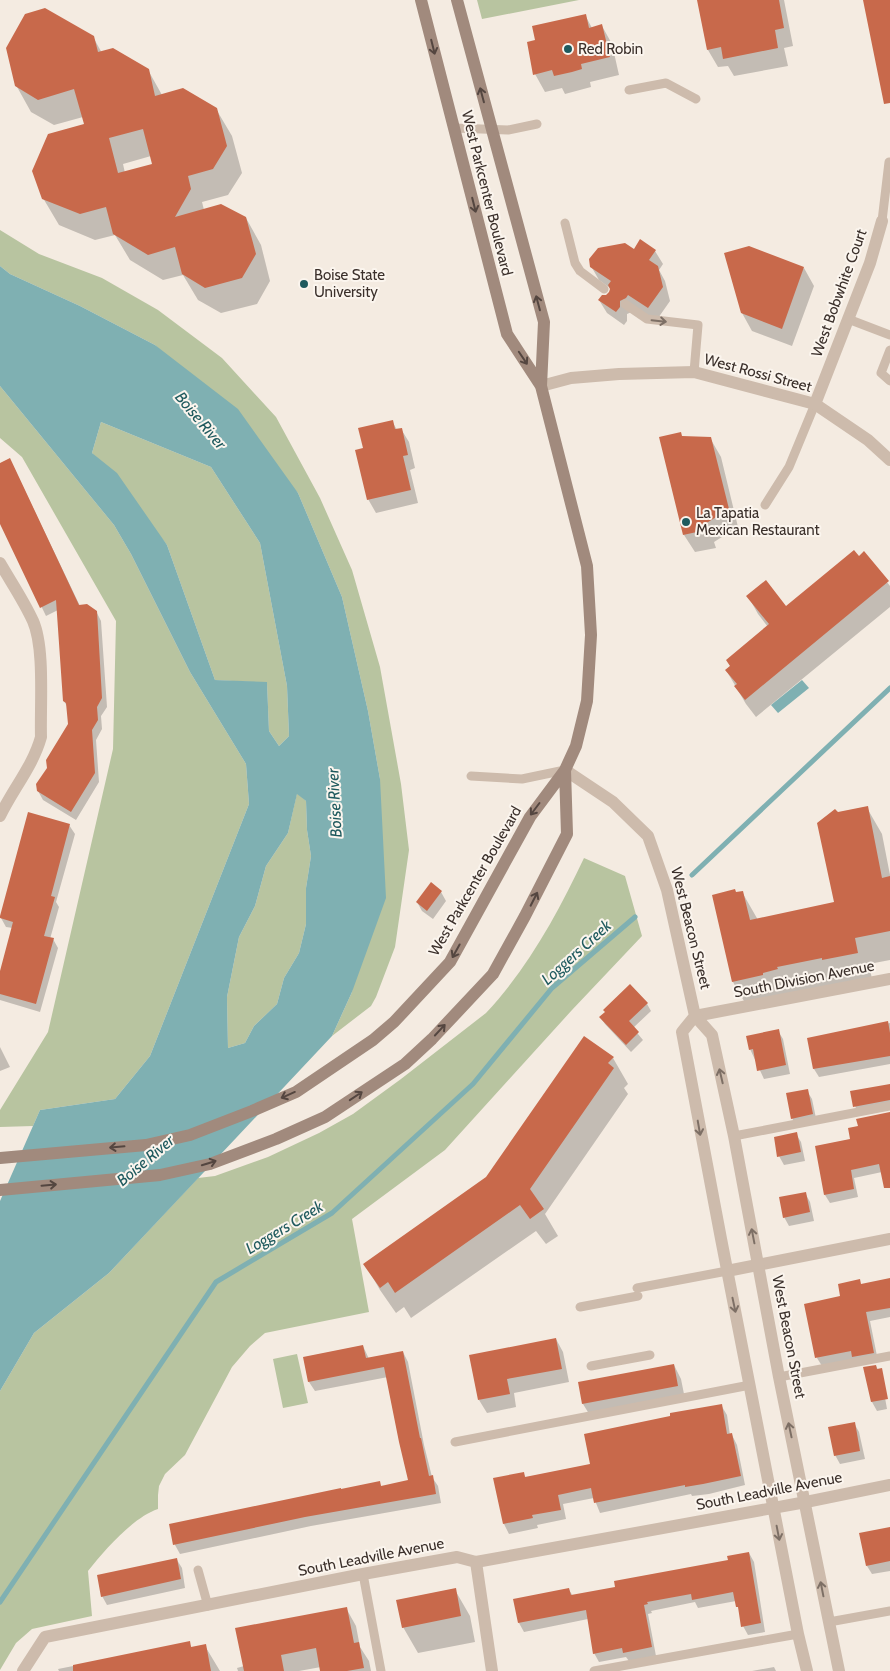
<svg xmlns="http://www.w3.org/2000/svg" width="890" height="1671" font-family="Cabin,sans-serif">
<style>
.green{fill:#b8c4a0}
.water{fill:#7fb0b2;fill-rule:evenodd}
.shadow{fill:#0003;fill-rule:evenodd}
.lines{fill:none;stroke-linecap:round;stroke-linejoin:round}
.stream{stroke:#7fb0b2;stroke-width:5}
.building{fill:#c8694b;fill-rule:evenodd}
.service{stroke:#cdbbac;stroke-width:9}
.minor{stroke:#cdbbac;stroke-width:12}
.tertiary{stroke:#cdbbac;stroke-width:12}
.secondary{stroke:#a18a7d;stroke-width:12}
.oneway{stroke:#544640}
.oneway2{stroke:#7d6f65}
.poi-dot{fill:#1f5a5e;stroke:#fbf5ee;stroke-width:2}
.labels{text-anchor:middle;stroke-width:4;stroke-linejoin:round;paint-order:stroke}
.poi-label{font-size:15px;fill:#3b302b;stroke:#fbf5ee;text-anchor:start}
.street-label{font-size:15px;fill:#3b302b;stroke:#fbf5ee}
.water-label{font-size:16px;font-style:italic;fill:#1f5a5e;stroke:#fbf5ee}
</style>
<rect width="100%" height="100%" fill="#f4ebe1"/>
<path class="green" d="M477,0H579L482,19Z
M0,230L39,254L102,278L158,310L222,358L276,417L320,498L352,570L380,667L401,784L409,850L395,947L376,997L371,1006L332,1036L352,992L380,779L368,711L342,597L298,493L155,345L80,306L10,274L0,266Z
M0,386L114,525L131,554L190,672L246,764L249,804L150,1056L115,1099L40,1110L33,1126L0,1127V1110L48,1032L113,749L116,621L22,457L0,438Z
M101,422L211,467L260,543L287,686L289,736L279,746L269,731L267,683L215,680L167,545L92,453Z
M297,793L306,801L307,830L311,856L306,888V924L299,953L284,978L277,1004L254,1026L245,1043L228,1048L227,997L239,937L255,906L266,866L288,833Z
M584,858L625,876L642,936L572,1010L445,1150L352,1219L369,1312L265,1333L250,1346L232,1367L185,1455L165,1474L159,1486L158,1495V1509C132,1518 105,1550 88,1571L92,1616L32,1629L16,1643L0,1670V1391L34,1333L109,1273L198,1178L215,1176L268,1157L319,1133L353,1114L401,1079L486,1013C528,968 558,913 584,858Z
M297,1354L308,1403L283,1408L273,1359Z"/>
<path class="water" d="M0,266L10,274L80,306L155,345L238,409L298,493L342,597L368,711L380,779L386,898L352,992L332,1036L109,1273L34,1333L0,1391V1201L40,1110L115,1099L150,1056L249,804L246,764L190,672L131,554L114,525L0,386ZM101,422L211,467L260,543L287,686L289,736L279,746L269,731L267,682L215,680L167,545L117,473L92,453ZM297,794L306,801L307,830L311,856L306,888V924L299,953L284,978L277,1004L254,1026L245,1043L228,1048L227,997L239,937L255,906L266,866L288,833Z
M802,680L809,688L778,713L771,705Z"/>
<path class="shadow" d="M698,0H784L793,46L784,48L788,66L734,76L728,66L718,67L708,50Z
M585,15L592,28L602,26L612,44L619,75L590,82L591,87L565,94L562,88L545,92L535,74Z
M93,37L102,53L148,70L162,95L216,109L232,136L242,173L228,195L202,202L204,210L246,218L261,245L270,281L257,304L221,313L198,300L183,275L163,280L130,260L115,235L95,240L59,225L43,198L85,125L83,117L54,125L31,112L16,85ZM151,156L154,165L125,173L123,164Z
M634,251H655L663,264L659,270L665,281L670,301L656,321L634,311L627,314V321L624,325L607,313L599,300L610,293V288L599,280L591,266Z
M804,268L814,286L792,346L752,331L742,313Z
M392,421L397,430L401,429L409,442L415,468L410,470L418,503L376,513L368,499L364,449Z
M710,438L721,457L738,527L714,542L716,548L695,552L684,535Z
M0,464L14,468L80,606L96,611L101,621L107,707L101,716L102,729L96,740L99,782L76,820L43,800L38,791L69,725L68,708L64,701L58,610L46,616L0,521Z
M864,553L890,586V607L756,717L746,704L726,670L768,627L758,614L748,596L786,607Z
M867,808L882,834L890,875V960L869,964L872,979L748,1008L733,982L736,894L742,892L758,920L835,903L837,814Z
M69,825L75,834L56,902L59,907L50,939H53L58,948L40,1012L0,1000V976L13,928L6,927L1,918Z
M431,884L441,892L446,901L433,919L422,911L417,902Z
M647,1004L651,1011L633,1028L643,1040L631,1052L605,1024L600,1017Z
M890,1023V1064L819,1077L814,1069L808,1039Z
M778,1031L783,1039L790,1074L764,1079L750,1049Z
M0,1047L10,1067L0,1071Z
M613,1058L628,1084L624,1088L628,1094L545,1214L558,1236L546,1244L536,1231L411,1318L404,1307L396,1313L380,1290L365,1264L487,1178Z
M890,1085V1107L859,1114L855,1106Z
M807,1091L812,1099L817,1123L797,1127L792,1118Z
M890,1115V1184L882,1172L854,1178L858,1197L830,1203L825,1195L816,1147L852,1140Z
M796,1134L801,1142L805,1161L784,1165L779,1156Z
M805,1193L810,1202L814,1221L789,1226L784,1217Z
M890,1280V1317L870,1321L878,1361L822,1366L817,1358L842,1297L862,1285Z
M556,1339L563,1352L569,1382L514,1393L516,1407L487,1413L479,1400Z
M363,1346L369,1359L403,1352L408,1362L424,1445L432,1477L438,1486L441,1503L311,1526L180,1554L175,1545L171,1525L379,1483L382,1487L409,1481L388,1377L315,1391L309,1382L304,1358Z
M674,1365L681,1379L685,1399L591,1417L583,1404L580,1383Z
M876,1366L881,1375L887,1409L877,1411L872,1402L865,1368Z
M721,1405L727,1415L730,1435H732L737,1445L745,1485L709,1494L692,1496L691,1494L600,1513L594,1498L563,1504L566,1519L537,1525L538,1528L509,1534L504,1524L495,1479L523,1473L526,1478L592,1465Z
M854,1423L859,1432L865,1459L840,1464L835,1455Z
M890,1528V1571L872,1574L867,1566Z
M749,1553L754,1562L765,1632L748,1635L743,1626L740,1612L736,1601L698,1608L695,1602L651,1611L652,1613L648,1614L656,1656L629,1661L626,1657L599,1662L594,1653L588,1619L524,1632L519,1623L515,1600L569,1590L573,1596L617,1588L729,1561Z
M177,1560L182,1568L185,1588L107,1605L102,1596Z
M455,1590L470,1616L475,1642L418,1653L403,1627Z
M346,1608L356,1626L360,1647L369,1661L371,1671H322L321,1667L299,1671H238L237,1668L244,1666Z
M189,1643L192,1648L205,1646L220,1671H59L58,1669Z
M774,1667L776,1671H752Z"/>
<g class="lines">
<path class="stream" d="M692,875L890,688
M0,1602L216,1282L332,1213L473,1084L552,988L635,917"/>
</g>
<path class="building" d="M697,0H779L784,28L775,30L778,48L723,59L721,47L707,50Z
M863,0H890V103L884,104Z
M45,8L94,36L98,52L113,48L149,69L155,96L183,88L217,108L227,146L213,169L188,176L191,189L175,217L221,204L246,217L256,254L242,278L205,288L182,274L175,247L148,255L113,234L106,207L80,214L42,199L32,171L48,134L84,124L74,89L38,100L15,86L6,48L25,14ZM143,129L152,164L118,173L109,138Z
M586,14L589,28L602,24L610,57L581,64L582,69L572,72L554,76L552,70L533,75L527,42L535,40L532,26Z
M640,239L656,250L649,260L658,266L663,287L648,308L628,295L626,298L620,301V307L616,312L598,300L602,295H606L609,292L610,289L608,285L611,281L590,267L589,259L598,248L625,243L634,249Z
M749,246L804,267L782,329L741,313L724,253Z
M393,420L395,429L402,428L408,455L403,456L411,490L367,500L355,450L363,448L358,428Z
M681,432L682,436L711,437L729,509L705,524L706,530L683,535L659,437Z
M10,458L79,605L87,604L97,611L102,698L97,707L98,720L92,730L95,773L71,812L37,791L36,784L47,768L46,760L68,724L66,703L63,701L56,600L40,608L0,524V463Z
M854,550L859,556L864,551L889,581L745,700L734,686L737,684L725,670L730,666L726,660L769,624L746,596L766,580L786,606Z
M868,806L882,878L890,876V931L855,938L858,953L822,960V958L777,967L778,969L763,973V975L732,982L712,895L735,889L736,892L743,891L750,920L834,902L817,823L835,809L838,812Z
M28,812L70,824L51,896L55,897L44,936L54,938L36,1004L0,994V971L13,922L0,918V916Z
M431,882L442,891L427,911L416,902Z
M630,984L648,1003L629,1021L639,1032L626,1045L599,1017L605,1012L603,1010Z
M888,1021L890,1033V1056L813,1069L807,1038Z
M779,1029L786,1065L757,1071L753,1049L749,1050L746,1036Z
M584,1036L614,1057L608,1063L614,1068L530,1189L544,1209L530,1219L520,1205L395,1293L388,1282L380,1288L363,1264L486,1177Z
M890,1084V1100L853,1107L850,1091Z
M808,1089L813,1114L791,1119L786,1093Z
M890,1112V1188H884L879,1164L851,1170L854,1189L824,1195L815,1146L850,1139L848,1128L858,1126L856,1119Z
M797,1132L801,1152L777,1157L774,1137Z
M806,1192L810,1212L783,1218L779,1197Z
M890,1278V1308L866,1312L874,1353L852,1357L851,1351L815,1358L804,1304L840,1296L838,1284L860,1279L861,1284Z
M556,1338L562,1369L507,1379L510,1394L478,1400L469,1355Z
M363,1345L366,1358L403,1351L420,1438H421L429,1476L433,1475L436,1494L305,1517L173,1545L169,1524L341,1488V1489L380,1481L381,1486L408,1480L399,1442L384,1367L308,1382L303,1357Z
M674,1364L678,1386L582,1404L578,1382Z
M876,1365L877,1369L882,1368L888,1399L871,1402L863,1367Z
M722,1404L727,1434L732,1433L741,1476L703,1484L685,1487V1485L594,1503L591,1488L558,1495L561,1510L532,1515L533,1518L503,1524L493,1478L524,1472L525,1477L590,1464L584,1434L670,1416V1413Z
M855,1422L860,1451L834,1456L828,1427Z
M890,1527V1561L866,1566L859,1533Z
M749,1552L761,1623L741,1627L738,1607H736L733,1592L692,1600L691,1594L647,1602L648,1604L644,1605L652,1647L623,1653L622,1648L593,1654L586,1610L518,1623L513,1599L569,1588L571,1595L615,1587L614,1581L728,1560L727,1556Z
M177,1558L181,1579L101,1597L97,1575Z
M456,1588L461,1616L402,1628L396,1600Z
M347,1607L354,1643L359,1642L364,1668L347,1671H320L316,1648L281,1655L284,1671H244L235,1628Z
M190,1641L191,1647L206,1644L211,1671H73V1665Z"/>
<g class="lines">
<path class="service" d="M629,90L666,83L696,99
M454,128L508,130L537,124
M882,221L889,162
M565,223L575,263L580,271L604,289
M625,304L647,319L698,325L694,372
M848,319L890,335
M890,350L881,373L890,381
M765,505L789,467L815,404
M471,776L522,779L565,770
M734,1136L890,1106
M637,1288L727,1271
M580,1307L638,1296
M591,1366L650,1355
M779,1377L890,1356
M455,1442L750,1385
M198,1570L208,1606
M363,1574L381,1671
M829,1622L890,1611
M594,1671L798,1634"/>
<path class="minor" d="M541,386L571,378L619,374L694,372L815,404L868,440L890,460
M815,404L870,263L882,221
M0,563C11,582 24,601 33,621C45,648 40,706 41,737C33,766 13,789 0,816
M695,1016L890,979
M727,1271L890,1239
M476,1562L492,1671
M23,1671L45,1637L363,1574L457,1557L476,1562L806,1502L890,1485"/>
<path class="tertiary" d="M565,770L613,802L648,836L667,890L695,1016L712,1035L734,1136L779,1377L839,1671
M695,1016L682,1032C719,1233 759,1433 798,1634L807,1671"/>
<path class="secondary" d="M421,0L507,334L541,386
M0,1158L146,1145L190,1135L252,1111L296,1092L373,1040L394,1022L450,962L530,817L565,770L576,746L587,701L591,635L587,566L541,386L544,322L457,0
M0,1190L160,1175L210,1164L276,1139L325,1117L405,1064L432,1039L493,974L525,916L567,834L565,770"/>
</g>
<defs><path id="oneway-shaft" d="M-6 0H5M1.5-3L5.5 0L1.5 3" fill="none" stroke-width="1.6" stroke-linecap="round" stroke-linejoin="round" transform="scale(1.25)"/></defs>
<g class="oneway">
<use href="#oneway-shaft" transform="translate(433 47) rotate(76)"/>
<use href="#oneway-shaft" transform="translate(482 95) rotate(-105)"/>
<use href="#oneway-shaft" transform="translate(474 205) rotate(76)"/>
<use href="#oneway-shaft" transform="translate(538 303) rotate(-105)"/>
<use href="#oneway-shaft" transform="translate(523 358) rotate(56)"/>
<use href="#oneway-shaft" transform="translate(535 809) rotate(127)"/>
<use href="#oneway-shaft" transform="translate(534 899) rotate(-63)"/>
<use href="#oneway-shaft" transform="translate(456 951) rotate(119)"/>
<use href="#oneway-shaft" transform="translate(440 1030) rotate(-47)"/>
<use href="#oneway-shaft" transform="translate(288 1095) rotate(156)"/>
<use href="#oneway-shaft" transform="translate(356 1096) rotate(-34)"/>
<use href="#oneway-shaft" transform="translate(117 1147) rotate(175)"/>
<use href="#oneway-shaft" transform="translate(209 1163) rotate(-17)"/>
<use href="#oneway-shaft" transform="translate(49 1185) rotate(-5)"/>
</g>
<g class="oneway2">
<use href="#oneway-shaft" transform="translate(659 321) rotate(6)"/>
<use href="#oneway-shaft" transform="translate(721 1076) rotate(-103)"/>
<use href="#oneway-shaft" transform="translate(699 1128) rotate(80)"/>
<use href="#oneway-shaft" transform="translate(753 1236) rotate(-101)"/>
<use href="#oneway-shaft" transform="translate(734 1305) rotate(78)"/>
<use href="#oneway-shaft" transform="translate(790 1430) rotate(-102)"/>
<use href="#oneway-shaft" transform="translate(778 1533) rotate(79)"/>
<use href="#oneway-shaft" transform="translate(822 1589) rotate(-101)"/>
</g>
<g class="poi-dot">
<circle cx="568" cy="49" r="5"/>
<circle cx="304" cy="284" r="5"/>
<circle cx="686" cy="522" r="5"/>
</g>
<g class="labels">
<g class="poi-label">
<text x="578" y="54">Red Robin</text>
<text x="314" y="280">Boise State<tspan x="314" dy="17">University</tspan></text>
<text x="696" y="518">La Tapatia<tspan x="696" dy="17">Mexican Restaurant</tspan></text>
</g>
<g class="street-label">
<text transform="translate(487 193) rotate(76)" y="5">West Parkcenter Boulevard</text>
<text transform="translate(839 293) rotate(-70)" y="5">West Bobwhite Court</text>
<text transform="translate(758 373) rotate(15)" y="5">West Rossi Street</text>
<text transform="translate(475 881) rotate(-60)" y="5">West Parkcenter Boulevard</text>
<text transform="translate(691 928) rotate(76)" y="5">West Beacon Street</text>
<text transform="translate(804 979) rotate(-11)" y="5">South Division Avenue</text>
<text transform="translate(789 1337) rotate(79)" y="5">West Beacon Street</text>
<text transform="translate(769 1491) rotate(-11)" y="5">South Leadville Avenue</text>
<text transform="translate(371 1557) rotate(-11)" y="5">South Leadville Avenue</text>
</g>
<g class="water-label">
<text transform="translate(201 420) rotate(50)" y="6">Boise River</text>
<text transform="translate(334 803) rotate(-93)" y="6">Boise River</text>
<text transform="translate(576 952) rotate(-42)" y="6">Loggers Creek</text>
<text transform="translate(145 1160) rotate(-40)" y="6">Boise River</text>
<text transform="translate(284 1227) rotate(-31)" y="6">Loggers Creek</text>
</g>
</g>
</svg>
